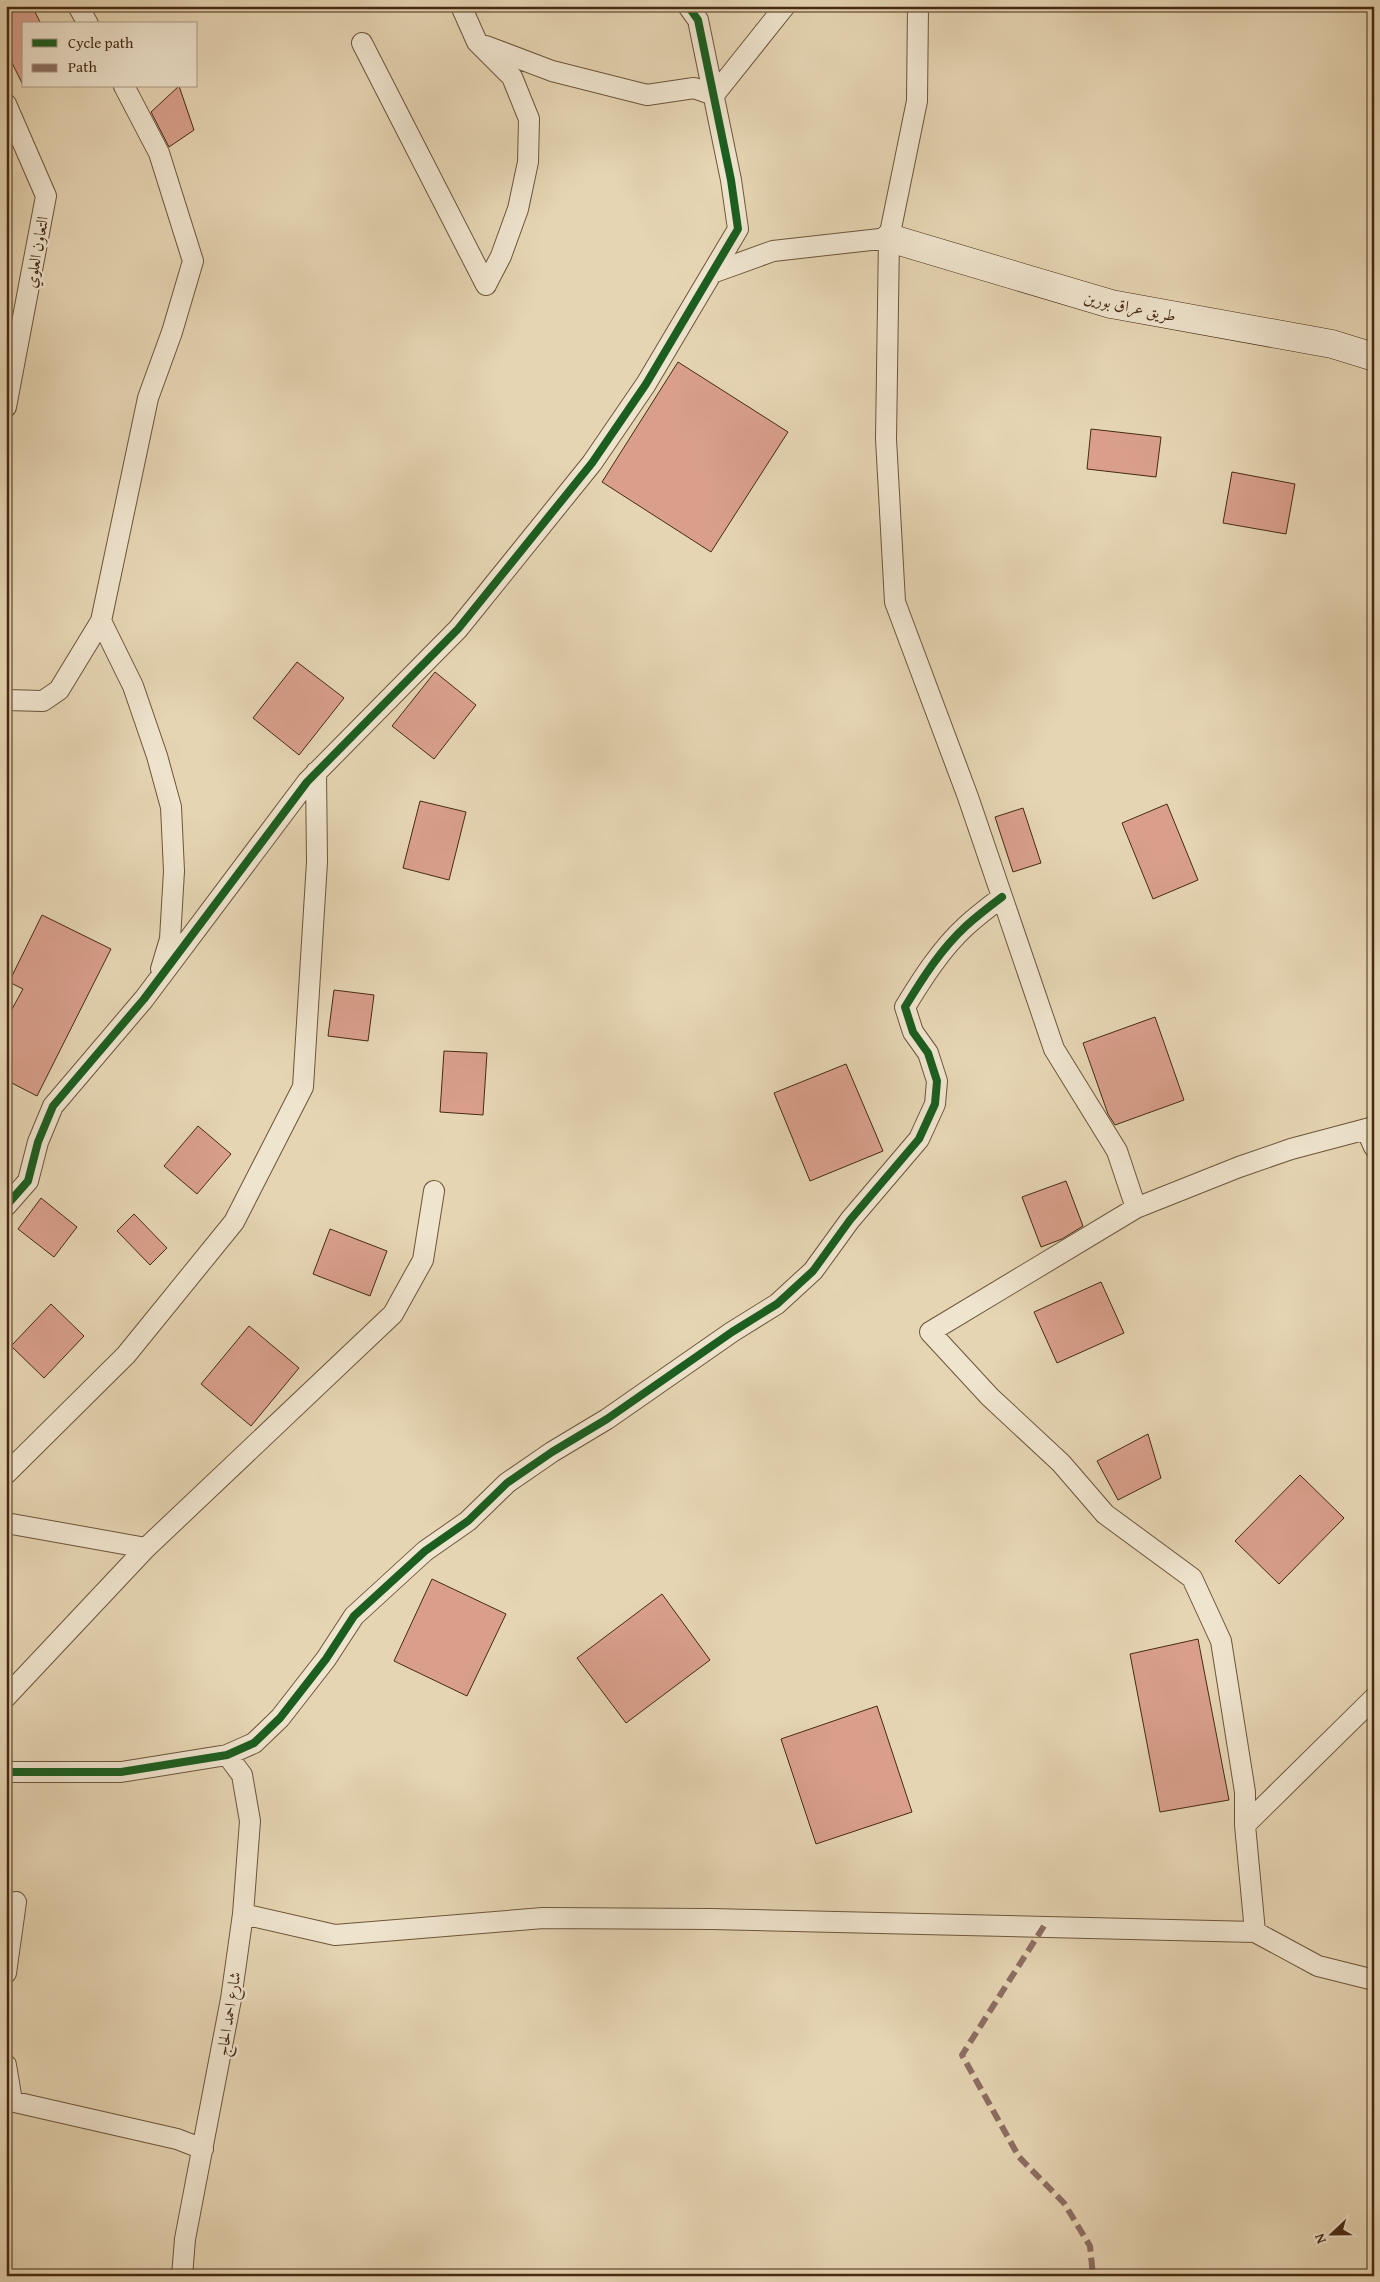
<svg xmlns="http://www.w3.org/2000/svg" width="1380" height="2282" font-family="'Gentium Book Plus',Amiri,serif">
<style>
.building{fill:#d99f8b;stroke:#452a12}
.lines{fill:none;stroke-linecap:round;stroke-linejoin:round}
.street-casing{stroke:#6d553a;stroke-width:22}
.secondary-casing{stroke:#452a12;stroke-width:29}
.street{stroke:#efe4ce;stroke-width:20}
.secondary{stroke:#efe4ce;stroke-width:28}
.quiet{stroke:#8d6e63;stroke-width:6;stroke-dasharray:12 6;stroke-linecap:butt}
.cycleway-casing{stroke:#efe4ce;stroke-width:11}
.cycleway{stroke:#1b5e20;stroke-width:8}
.labels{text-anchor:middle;stroke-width:4.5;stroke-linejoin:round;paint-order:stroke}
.street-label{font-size:16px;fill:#452a12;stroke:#efe4ce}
</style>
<rect width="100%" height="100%" fill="#e6d5b3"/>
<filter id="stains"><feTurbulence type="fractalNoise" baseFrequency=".004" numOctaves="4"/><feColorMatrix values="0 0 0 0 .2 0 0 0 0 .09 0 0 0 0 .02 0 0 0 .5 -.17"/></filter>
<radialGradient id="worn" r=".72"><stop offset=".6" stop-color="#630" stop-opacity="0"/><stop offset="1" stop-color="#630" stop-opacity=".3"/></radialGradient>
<path class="building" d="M6,6H32L41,24H24V87L6,51Z
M179,86L194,130L169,147L151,112Z
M678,362L788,432L711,552L602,482Z
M1091,429L1161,437L1156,477L1087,469Z
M1232,472L1295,484L1286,534L1223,523Z
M297,662L344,698L299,755L253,718Z
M435,672L476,705L434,759L392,726Z
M420,801L466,812L449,880L403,868Z
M1167,804L1198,880L1153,899L1122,823Z
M1023,808L1041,863L1013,872L995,817Z
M42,915L111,949L37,1096L6,1080V1020L23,989L9,982Z
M334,990L374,995L368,1041L328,1036Z
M1155,1017L1184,1100L1115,1125L1108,1114L1083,1043Z
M444,1051L487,1053L483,1115L440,1112Z
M846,1064L883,1151L810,1181L774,1093Z
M198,1126L231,1154L197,1194L164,1166Z
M1066,1181L1083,1226L1062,1239L1041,1247L1022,1197Z
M41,1198L77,1227L54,1257L18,1229Z
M134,1214L167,1248L150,1265L117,1231Z
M330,1229L387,1251L370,1296L313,1274Z
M1101,1282L1124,1333L1057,1363L1034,1312Z
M51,1304L84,1336L44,1378L11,1346Z
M249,1326L299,1368L251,1426L201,1384Z
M1148,1434L1161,1478L1118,1500L1097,1461Z
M1300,1475L1344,1518L1279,1584L1235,1541Z
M432,1579L506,1614L467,1696L394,1661Z
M662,1594L710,1660L626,1723L577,1658Z
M1198,1639L1229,1800L1160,1812L1130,1654Z
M877,1706L912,1812L816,1844L781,1739Z"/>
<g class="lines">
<g class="street-casing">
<path id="street" d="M78,6L88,24
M461,6L477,42L512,77L529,119L528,162L518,209L501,256L486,285
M918,6L917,101L889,238L886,439L895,602L968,797L1054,1049L1117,1151L1136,1208
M362,43L486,285
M486,46L552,71L647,95L694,88L714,95
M714,95L785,6
M6,104L46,196L6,407
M712,273L773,251L889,238
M101,621L133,686L157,756L171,807L174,871L170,939L161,969
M6,700L43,701L59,690L101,621L148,398L172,332L193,261L159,153L124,86
M1366,1129L1374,1147
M6,1206L28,1181L38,1142L53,1106L144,999L307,782L458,629L592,463L646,384L738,229L731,180L698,20L688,6
M6,1474L126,1355L234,1222L303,1087L317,862L316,772
M6,1523L146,1548
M6,1697L146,1548L393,1314L423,1260L434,1191
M6,1772H121L227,1755L254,1743L280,1718L326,1659L354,1616L425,1551L468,1521L507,1483L552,1452L607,1419L732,1332L777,1304L813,1271L850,1220L919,1139L935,1104L937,1081L928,1053L913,1032L905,1007C922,979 941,949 966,926C977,916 990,906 1002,897
M1245,1825L1374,1698
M243,1914L335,1935L543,1918L712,1919L1255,1932L1318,1966L1374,1980
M1255,1932L1245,1825V1792L1221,1641L1192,1578L1105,1514L1061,1463L990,1397L930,1332L1136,1208L1239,1167L1291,1149L1374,1127
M6,1973L16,1902
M6,2065L12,2101
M6,2100L177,2139L203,2149
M182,2276L185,2239L231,1999L243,1914L250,1821L242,1775L227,1755"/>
</g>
<g class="secondary-casing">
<path id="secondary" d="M889,238L1111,304L1332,344L1374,357"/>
</g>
<use href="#street" class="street"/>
<use href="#secondary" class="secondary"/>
<path class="quiet" d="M1044,1926L962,2055L1019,2157L1064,2203L1090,2246L1093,2276"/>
<g class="cycleway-casing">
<path id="cycleway" d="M6,1206L28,1181L38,1142L53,1106L144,999L307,782L458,629L592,463L646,384L738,229L731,180L698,20L688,6
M6,1772H121L227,1755L254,1743L280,1718L326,1659L354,1616L425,1551L468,1521L507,1483L552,1452L607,1419L732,1332L777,1304L813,1271L850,1220L919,1139L935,1104L937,1081L928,1053L913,1032L905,1007C922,979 941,949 966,926C977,916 990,906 1002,897"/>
</g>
<use href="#cycleway" class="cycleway"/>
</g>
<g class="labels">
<g class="street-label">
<text transform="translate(36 252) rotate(-80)" y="6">التعاون العلوي</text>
<text transform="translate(1130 306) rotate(12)" y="6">طريق عراق بورين</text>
<text transform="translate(228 2014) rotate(-81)" y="6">شارع احمد الحاج</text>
</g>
</g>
<rect width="1380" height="2282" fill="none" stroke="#e6d5b3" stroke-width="25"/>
<rect x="8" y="8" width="1365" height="2267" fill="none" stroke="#452a12" stroke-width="2.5"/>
<rect x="12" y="12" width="1355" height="2257" fill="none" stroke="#452a12"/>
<rect x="22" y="22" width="175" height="65" fill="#efe4ce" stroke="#ab9a83"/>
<rect x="32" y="39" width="25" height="8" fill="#1b5e20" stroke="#ab9a83"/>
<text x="68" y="48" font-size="15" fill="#452a12">Cycle path</text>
<rect x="32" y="64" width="25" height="8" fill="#8d6e63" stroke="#ab9a83"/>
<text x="68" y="72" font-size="15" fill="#452a12">Path</text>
<g transform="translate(1332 2234) rotate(248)" stroke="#efe4ce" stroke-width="4" paint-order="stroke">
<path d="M0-4L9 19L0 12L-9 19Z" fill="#452a12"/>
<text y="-8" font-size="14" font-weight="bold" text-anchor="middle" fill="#452a12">N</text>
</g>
<rect width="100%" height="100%" filter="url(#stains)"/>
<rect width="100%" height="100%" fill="url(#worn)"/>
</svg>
